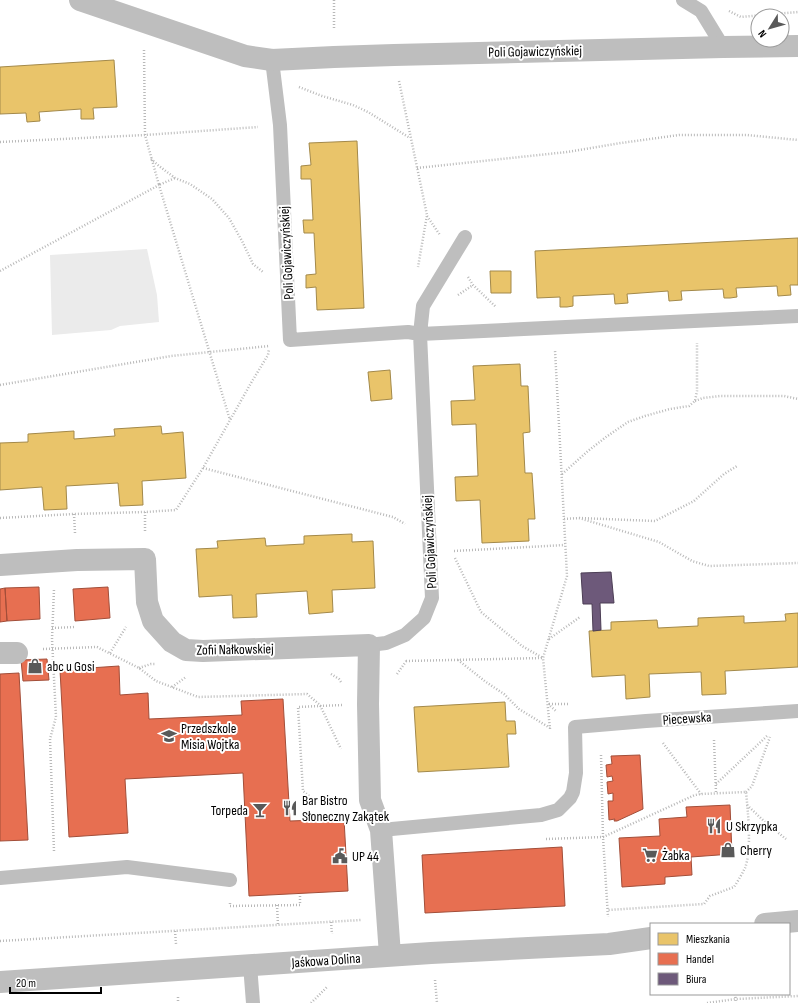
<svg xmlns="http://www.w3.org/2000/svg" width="798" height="1003" font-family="'Sofia Sans Condensed',sans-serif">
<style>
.green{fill:#ebebeb}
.homes{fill:#e9c46a;stroke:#a3894a}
.shops{fill:#e76f51;stroke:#a24e39}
.offices{fill:#6d597a;stroke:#4c3e55}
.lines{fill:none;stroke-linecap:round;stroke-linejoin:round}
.path{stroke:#b9b9b9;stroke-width:2.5;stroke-dasharray:1 2;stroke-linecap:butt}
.lane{stroke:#bebebe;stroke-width:14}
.street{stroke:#bebebe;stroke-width:22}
.labels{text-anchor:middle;stroke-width:4;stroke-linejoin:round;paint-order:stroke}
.street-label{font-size:14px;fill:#000;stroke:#fff}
.poi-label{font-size:14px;fill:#000;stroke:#fff;text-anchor:start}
</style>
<rect width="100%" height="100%" fill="#fff"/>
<path class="green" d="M147,249L157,295L159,322L120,326L111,330L52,335L50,255Z"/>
<path class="homes" d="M114,60L117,107L93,108L94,119H81V109L39,112L40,121L27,122L26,113L0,114V67Z
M357,141L364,308L317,310L316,287L306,288V275L316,274L314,233H304L303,220H313L311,179H301V166L311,165L309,143Z
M798,238V285H790L791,295L778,296L777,286L736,288L737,297L730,298H724L723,289L681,291L682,300L669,301L668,291L627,294L628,303L615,304L614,294L573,296V306L567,307H560V297L537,298L535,251Z
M490,271H511V293H491Z
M520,364L521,386H528L530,432L523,433L525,473H532L535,519H528L529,541L482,543L480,500L456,501L455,477L478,476L476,424L452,425L451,401L475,400L473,366Z
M390,370L392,399L371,401L368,372Z
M161,426L162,434L183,432L186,478L142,481L143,505L120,506L118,483L66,486L67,509L44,510L42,487L0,490V443L28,442V434L74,431V439L115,436L114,429Z
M352,534V542L373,541L375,588L332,590L333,612L309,614L307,591L256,594L257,617L233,618L232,595L199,597L196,549L218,548L217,541L265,538L266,546L304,544V536Z
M798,613V667L725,671L726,694L702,695L701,672L649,674L650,697L626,699L625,675L592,677L589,631L611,630V622L657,620L658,628L698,626V618L744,616V623L786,621L785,614Z
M505,702L506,721H515L516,734H507L509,767L418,772L414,707Z"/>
<path class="shops" d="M39,587L40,619L7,621L5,588Z
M108,587L110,618L75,621L73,589Z
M5,588L7,621L0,622V589Z
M47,659L49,680L23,681L21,660Z
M119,666L120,695L148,693L149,719L242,715L241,701L283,699L290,821L344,819L348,891L249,896L243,773L125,779L128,833L69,837L60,670Z
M19,673L28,840L0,841V674Z
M640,755L643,809L617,821H614L615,819L609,820L608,801H613V793L608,794L607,782L613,781L612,776L607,777L606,765L612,764L611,756Z
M730,805L732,854L691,857L692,875L665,877V884L622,887L619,838L660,836L659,819L687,817L686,807Z
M562,847L565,906L425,913L422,855Z"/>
<path class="offices" d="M611,572L614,603H600L601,630L593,631L592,604H583L581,573Z"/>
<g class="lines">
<path class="path" d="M334,0V30
M729,11L741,17L798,12
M144,50L145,135L159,185L175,178
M399,81L427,215L418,267
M299,87L322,96L353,105L368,112L410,138
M0,142L145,135L258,127
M151,159L159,166L175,178L190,184L212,199L229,218L242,241L253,264L263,272
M417,168L567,152L621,143L679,135H747L798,140
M427,216L440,235
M0,271L159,185L230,420
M468,277L473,285L496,307
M458,295L473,285
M0,385L171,356L269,346
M695,401L703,398L720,396H784L798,399
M203,468L393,517L405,524
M562,474L588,451L606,437L628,422L645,416L670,409L689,406L695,401L697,391V343
M145,512V533
M74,514L75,533
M0,518L74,514L145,512L176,510L203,468L251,383L268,355L269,349
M579,518L659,542L692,561L709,566L798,563
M564,519L579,518L655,521L694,501L724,474L737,466
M454,551L565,545
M455,558L481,612L522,646L543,658
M52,628L76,627
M549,639L580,617
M43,649L97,647L139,668L156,681L198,697L307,694L320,705L341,749
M110,653L126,627
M458,660L486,682L504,694L519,709L550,728
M406,661L542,658
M139,668L151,664H155
M331,674L339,679L341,682
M397,674L407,660
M172,687L186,677
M548,704L557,712
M549,704H568
M342,705L298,707L303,791L314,800L343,799
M550,729L543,658L567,576L555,350
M714,740L716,793
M663,743L701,794
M601,755L603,837L608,917
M716,784L767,736
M746,792L752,786L770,737
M747,805L766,823L786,839
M546,839L603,837L695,795L701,794L746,792C748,812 752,850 745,868C742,874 738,881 734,887L710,896L704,904L608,910
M54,851L50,739L56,717L52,639L54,589
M230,903V906L300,905V896
M277,905L278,925
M331,922L332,934
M175,931L176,944
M0,941L361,920
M435,980L437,1003
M735,994L736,1003
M178,997V1003
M311,1003L327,987
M707,1003L736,999L798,996"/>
<path class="lane" d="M683,0L701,11L723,47
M272,60L280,125L290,340L408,332L420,334L798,316
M369,645L386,643L405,635L424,618L432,598L420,334L423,306L465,237
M381,830L541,815L558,810L570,798L573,792L576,773L575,727L646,721L798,711
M0,878L127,867L230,880
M250,965L253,1003"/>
<path class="street" d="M80,0L245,56L272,60L334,57L394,55L723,47L798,46
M0,565L77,560L145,559L147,602L153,621L172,642L186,650L203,651L369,645L368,704L370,800L381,830L390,955
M0,653H17
M765,924L798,921
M0,982L431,953L609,944L651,938"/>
</g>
<defs>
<g id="shop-bare" transform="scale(1.2)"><path d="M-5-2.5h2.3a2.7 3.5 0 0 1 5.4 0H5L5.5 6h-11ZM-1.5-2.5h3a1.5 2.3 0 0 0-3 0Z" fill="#595959" stroke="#fff" stroke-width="2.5" paint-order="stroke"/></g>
<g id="school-bare" transform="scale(1.2)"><path d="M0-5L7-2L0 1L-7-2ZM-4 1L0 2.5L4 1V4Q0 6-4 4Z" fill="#595959" stroke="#fff" stroke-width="2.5" paint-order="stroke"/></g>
<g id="restaurant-bare" transform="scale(1.2)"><path d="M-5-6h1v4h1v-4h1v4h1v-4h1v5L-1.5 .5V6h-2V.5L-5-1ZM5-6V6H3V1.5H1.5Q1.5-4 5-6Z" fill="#595959" stroke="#fff" stroke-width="2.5" paint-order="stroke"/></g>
<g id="bar-bare" transform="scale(1.2)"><path d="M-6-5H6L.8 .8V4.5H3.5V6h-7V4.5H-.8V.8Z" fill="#595959" stroke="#fff" stroke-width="2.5" paint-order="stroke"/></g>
<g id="supermarket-bare" transform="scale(1.2)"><path d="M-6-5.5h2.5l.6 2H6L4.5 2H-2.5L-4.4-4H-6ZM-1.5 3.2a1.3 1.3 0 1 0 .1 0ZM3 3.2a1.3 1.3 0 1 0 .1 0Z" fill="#595959" stroke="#fff" stroke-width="2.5" paint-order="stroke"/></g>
<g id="civic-bare" transform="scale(1.2)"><path d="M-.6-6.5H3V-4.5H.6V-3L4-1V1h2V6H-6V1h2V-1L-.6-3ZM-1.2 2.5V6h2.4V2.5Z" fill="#595959" stroke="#fff" stroke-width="2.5" paint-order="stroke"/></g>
</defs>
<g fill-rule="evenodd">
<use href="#shop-bare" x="35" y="666"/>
<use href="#school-bare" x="169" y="736"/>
<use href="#restaurant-bare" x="290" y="808"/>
<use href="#bar-bare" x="260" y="810"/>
<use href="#restaurant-bare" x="714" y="826"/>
<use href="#shop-bare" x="728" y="850"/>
<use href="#supermarket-bare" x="650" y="855"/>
<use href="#civic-bare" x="340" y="856"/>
</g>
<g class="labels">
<g class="street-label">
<text transform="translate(535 51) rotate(-1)" y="5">Poli Gojawiczyńskiej</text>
<text transform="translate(286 253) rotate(-93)" y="5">Poli Gojawiczyńskiej</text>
<text transform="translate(429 542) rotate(-93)" y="5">Poli Gojawiczyńskiej</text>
<text transform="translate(235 649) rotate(-1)" y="5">Zofii Nałkowskiej</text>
<text transform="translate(687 718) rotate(-4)" y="5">Piecewska</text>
<text transform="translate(326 960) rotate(-4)" y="5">Jaśkowa Dolina</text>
</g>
<g class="poi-label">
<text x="47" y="671">abc u Gosi</text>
<text x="181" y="733">Przedszkole<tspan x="181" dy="16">Misia Wojtka</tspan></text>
<text x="302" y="805">Bar Bistro<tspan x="302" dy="16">Słoneczny Zakątek</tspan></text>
<text x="248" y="815" text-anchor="end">Torpeda</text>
<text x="726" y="831">U Skrzypka</text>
<text x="740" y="855">Cherry</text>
<text x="662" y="860">Żabka</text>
<text x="352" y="861">UP 44</text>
</g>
</g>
<rect x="650" y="923" width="140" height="72" fill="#ffffff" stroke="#999999"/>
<rect x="658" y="933" width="20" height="12" fill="#e9c46a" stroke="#999999"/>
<text x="686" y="943" font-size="12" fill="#000000">Mieszkania</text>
<rect x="658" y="953" width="20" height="12" fill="#e76f51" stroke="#999999"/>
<text x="686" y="963" font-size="12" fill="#000000">Handel</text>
<rect x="658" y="973" width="20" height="12" fill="#6d597a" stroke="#999999"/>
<text x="686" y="983" font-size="12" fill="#000000">Biura</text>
<g transform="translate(770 28) rotate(233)"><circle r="19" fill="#ffffff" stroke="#999999"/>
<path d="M0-3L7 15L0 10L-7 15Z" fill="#595959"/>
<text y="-6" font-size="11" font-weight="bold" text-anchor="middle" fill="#000000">N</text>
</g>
<path d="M10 987v6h91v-6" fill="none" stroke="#000000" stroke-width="2"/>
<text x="16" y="987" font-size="12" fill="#000000" stroke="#ffffff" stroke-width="3" paint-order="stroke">20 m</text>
</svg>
